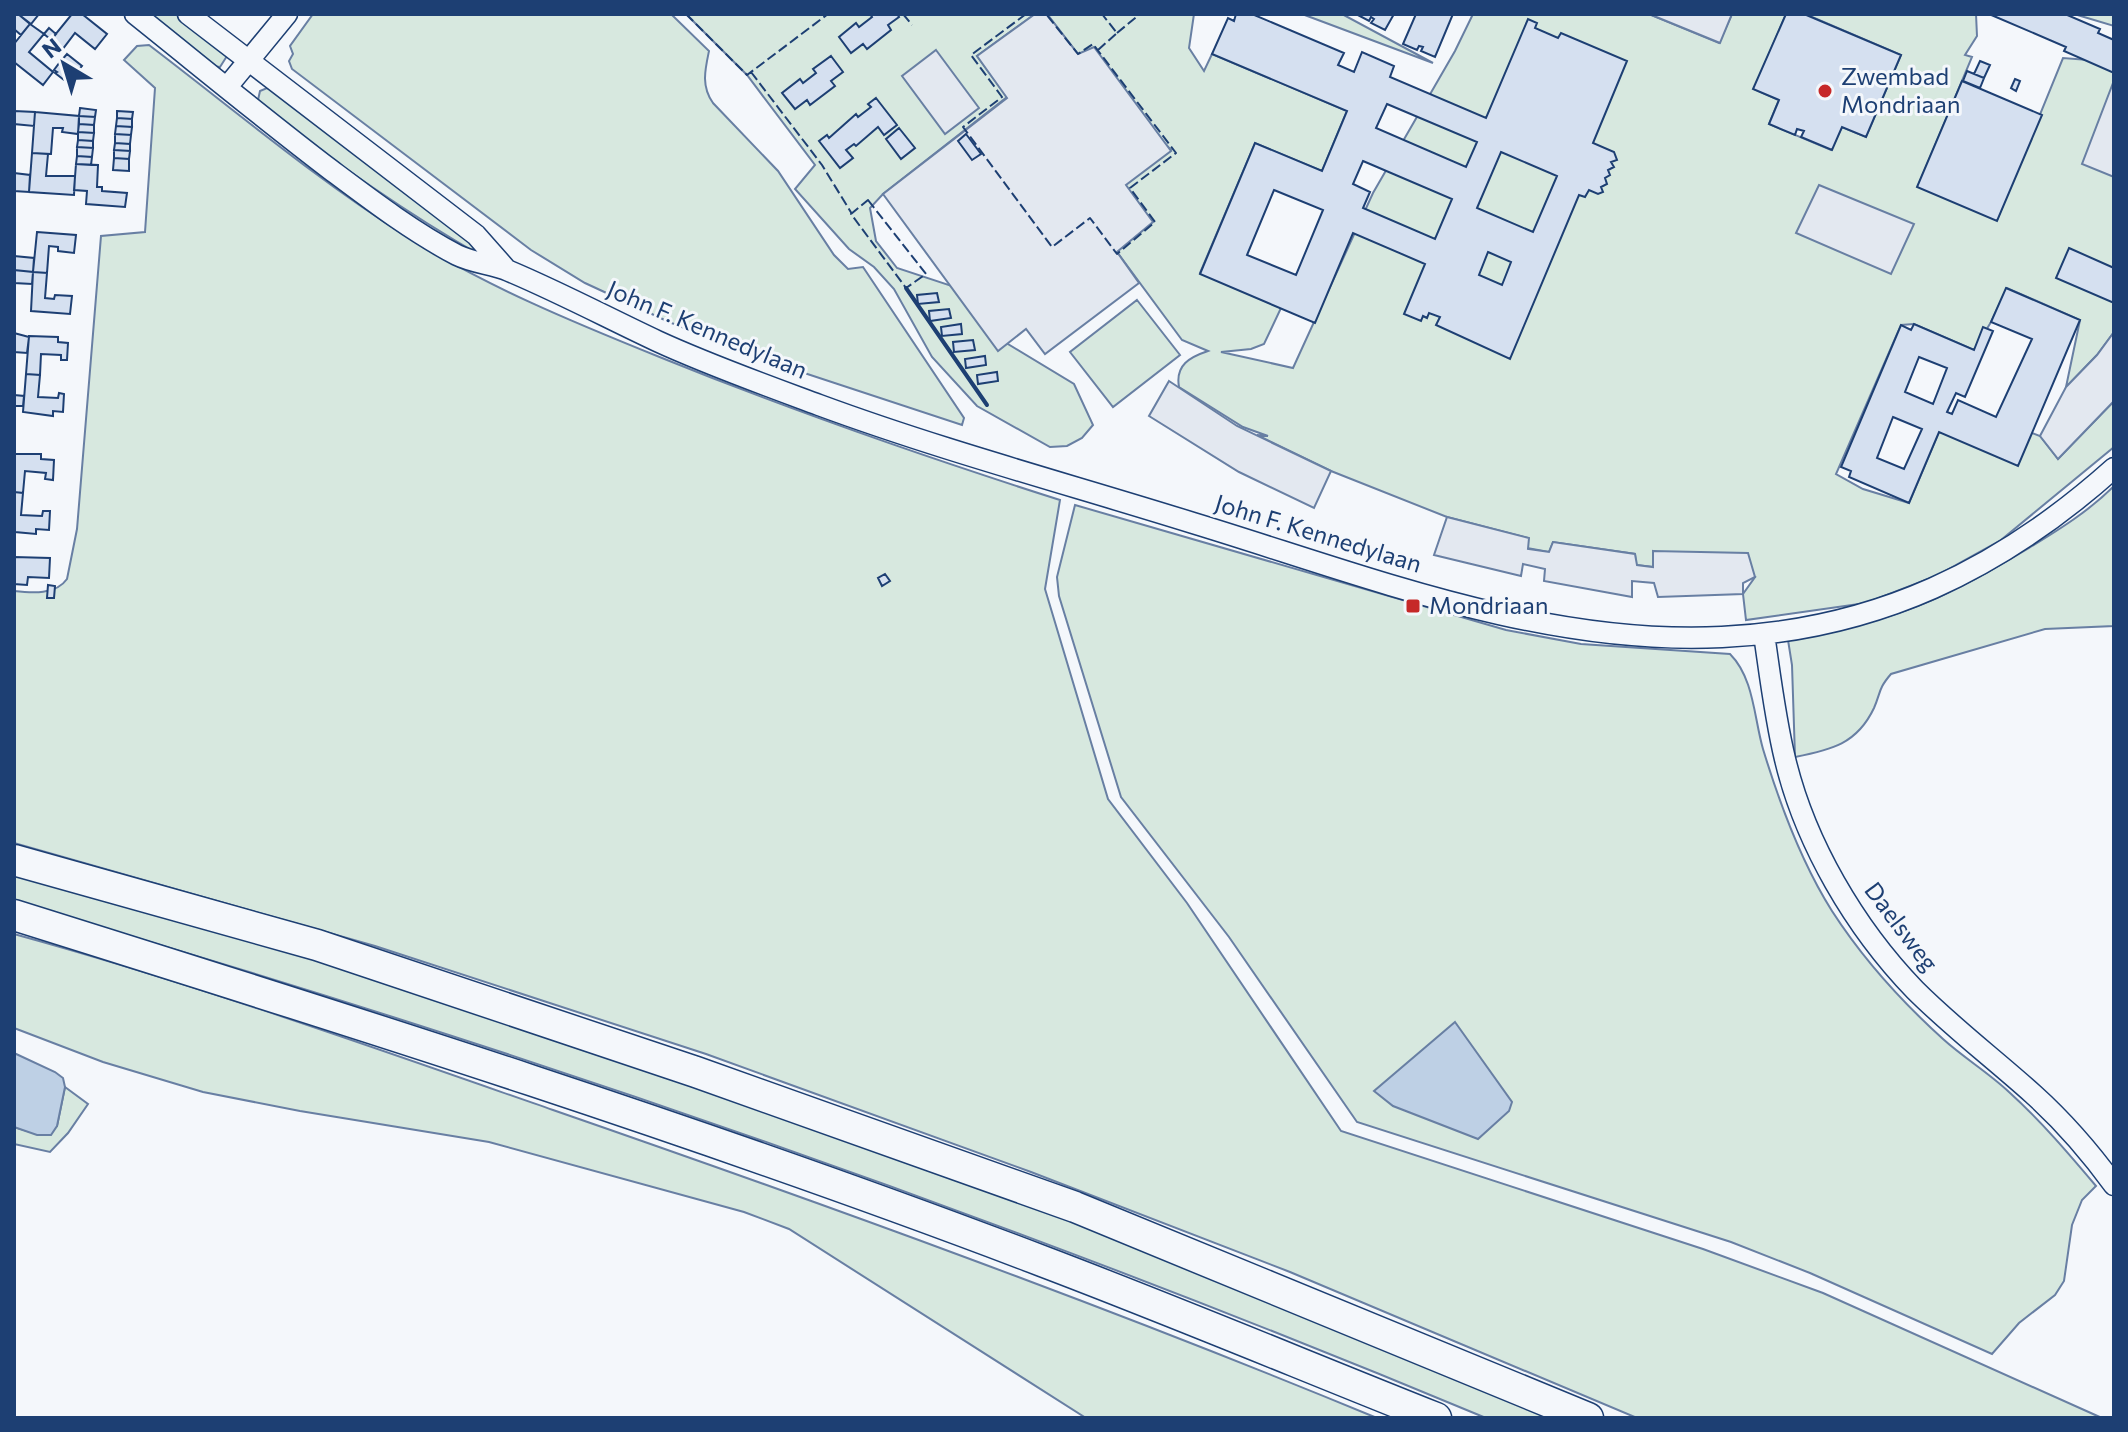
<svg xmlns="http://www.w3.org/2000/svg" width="2128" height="1432" font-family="Commissioner,sans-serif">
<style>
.green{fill:#d7e8df;stroke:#687fa3;stroke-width:2}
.parking{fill:#e3e8f0;stroke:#687fa3;stroke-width:2}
.water{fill:#bed0e5;stroke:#687fa3;stroke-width:2}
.building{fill:#d5e0f0;stroke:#1d3f73;stroke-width:2;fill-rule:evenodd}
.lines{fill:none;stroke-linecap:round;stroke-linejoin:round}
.minor-casing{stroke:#1d3f73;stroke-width:23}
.highway-casing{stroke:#1d3f73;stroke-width:33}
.minor{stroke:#f4f7fb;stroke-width:20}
.highway{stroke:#f4f7fb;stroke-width:30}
.fence{stroke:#1d3f73;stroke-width:2;stroke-dasharray:10 4;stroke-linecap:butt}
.wall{stroke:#1d3f73;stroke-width:4}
.poi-dot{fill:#c62828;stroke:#f4f7fb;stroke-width:3}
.labels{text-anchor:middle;stroke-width:6;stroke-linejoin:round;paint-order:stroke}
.poi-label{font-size:24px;fill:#1d3f73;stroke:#f4f7fb;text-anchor:start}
.street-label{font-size:24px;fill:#1d3f73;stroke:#f4f7fb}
</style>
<rect width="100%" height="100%" fill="#f4f7fb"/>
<path class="green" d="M147,14H179L227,56L220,67L212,66Z
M313,14H671L709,51C705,70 701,86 713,103L778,171L834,255L848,269L863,267L964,418L962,425L777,364L669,322L585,283L531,250L292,69L289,61L293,54L290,46Z
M686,14H1035L977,56L1007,97L883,194L870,208L876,241L897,268L952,286L1003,341L1074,384L1093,425L1082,438L1067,446L1050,447L977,406L932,357L894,289L874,267L849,249L795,189L815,165L747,75Z
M1047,14H1194L1189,48L1204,71L1212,54L1347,111L1322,171L1255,143L1200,273L1281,308L1264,344L1251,349L1221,352L1293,368L1373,193L1455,51L1473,14H1649L1719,43L1732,14H1786L1754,89L1779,100L1769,124L1831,150L1842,127L1866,137L1901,55L1805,14H1976L1977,36L1965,55L1972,57L1918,186L1997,220L2063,58L2114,62V332L2097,355L2066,387L2080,320L2007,288L1991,322L1974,350L1914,324L1901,325L1836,474L1863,489L1909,503L1939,432L2032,433L2040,436L2058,459L2114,401V447L2001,540L1936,576L1866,603L1746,620L1743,594L1755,577L1653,551V567L1636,565L1635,554L1553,542L1549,552L1527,548L1528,538L1447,517L1331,471L1257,435L1268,436L1243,427L1179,387C1175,365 1190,357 1208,351L1182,340L1117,252L1125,185L1171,150L1078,54Z
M1302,14H1342L1433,63Z
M2074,14H2114V26Z
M149,45C233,109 316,179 406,236C485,286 575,323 662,358C793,411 925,457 1060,500L1045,589L1108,799L1187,903L1341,1131L1703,1249L1823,1293L2102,1418H1637L1290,1272L1031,1172L706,1054L375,946L14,843V591C32,593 56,595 67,579L77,529L101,236L145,232L155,88L124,60L137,46Z
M267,88L277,91L473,244L485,258C406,213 333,162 262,105L258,100L260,91Z
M1137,300L1180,355L1113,407L1070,352Z
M2114,486V626L2045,629L1891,674C1878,689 1881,692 1874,708C1857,744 1831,750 1795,757L1792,665L1788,640C1832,631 1878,622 1920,605C1958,590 1994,569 2029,548C2060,529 2089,511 2114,486Z
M1075,505L1506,630L1581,644L1730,654C1754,678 1754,718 1763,749C1780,805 1801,862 1832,911C1863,959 1901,1001 1943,1039C1964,1058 1989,1073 2009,1092C2041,1121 2069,1154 2096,1186L2082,1200L2072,1225L2064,1281L2055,1295L2019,1323L1992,1354L1810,1273L1731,1242L1357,1122L1229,937L1121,797L1059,596L1057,577Z
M14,869L420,991L908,1158L1132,1243L1555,1418H1486C1006,1218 514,1046 14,902Z
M14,934C196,984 375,1048 553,1110C830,1206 1106,1306 1377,1418H1086L789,1229L744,1212L489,1142L300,1111L203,1092L103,1062L14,1028Z
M65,1087L88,1104L68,1133L50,1152L14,1144V1127L37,1134L57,1126Z"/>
<path class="parking" d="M1035,14H1047L1078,54L1094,47L1171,151L1126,185L1153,222L1117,252L1139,283L1045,354L1026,329L998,351L883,194L1007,98L977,56Z
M1649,14H1732L1720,43Z
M936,50L979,108L945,134L902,76Z
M2113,83L2114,84V177L2082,164Z
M1819,185L1914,224L1891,274L1796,233Z
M2114,332V401L2058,459L2040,436L2066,387L2097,355Z
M1169,381L1237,426L1331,471L1314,508L1239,472L1149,416Z
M1447,517L1529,538L1528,549L1549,552L1553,542L1635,554L1637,565L1653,567V551L1748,553L1755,577L1743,583V594L1658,597L1654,583L1632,581V597L1544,581L1545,569L1523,564L1521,576L1434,555Z"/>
<path class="water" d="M1455,1022L1512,1102L1509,1111L1478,1139L1393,1106L1374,1091Z
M14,1053L55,1072L63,1078L65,1087L57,1126L51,1135H37L14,1127Z"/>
<path class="building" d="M14,14H18L30,24L21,35L14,29Z
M18,14H39L31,24Z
M72,14H82L107,34L95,49L75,33L62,50L50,41Z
M870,14H897L899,17L888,25L891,30L867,49L863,44L851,53L839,37L856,23L859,27L872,17Z
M1236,14H1252L1344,53L1338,65L1354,72L1362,52L1394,66L1390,77L1486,118L1528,19L1537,23L1535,28L1558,38L1561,33L1627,61L1593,143L1614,152L1617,160L1611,162L1614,167L1608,170L1610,175L1605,178L1607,184L1601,187L1603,192L1598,194L1589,190L1585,197L1579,195L1510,359L1436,325L1440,317L1429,313L1427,318L1423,316L1421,321L1404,314L1425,264L1353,233L1315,323L1200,274L1255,143L1322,171L1347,111L1212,54L1228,18L1234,21ZM1387,104L1477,142L1466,167L1376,128ZM1501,152L1557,176L1533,232L1477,208ZM1363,161L1452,199L1435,239L1363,208L1370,192L1353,184ZM1274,190L1323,210L1296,275L1247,255ZM1488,252L1511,262L1502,285L1479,275Z
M1356,14H1394L1385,30L1371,23L1374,19L1371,17L1369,21Z
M1416,14H1453L1435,57L1421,51L1423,47L1419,46L1417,50L1403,44Z
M1786,14H1804L1901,55L1866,137L1842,127L1832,150L1801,137L1804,131L1797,129L1795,135L1769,124L1779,100L1753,89Z
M1989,14H2065L2100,29L2098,33L2114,40V73L2064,51L2066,47Z
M30,24L44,34L29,52L53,72L43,85L14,62V44Z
M49,28L56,34L51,40L44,34Z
M67,54L82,66L75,74L60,62Z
M831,56L843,72L831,81L835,86L810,105L807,100L795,109L782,93L800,79L803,83L816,73L813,69Z
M1980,61L1990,65L1984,78L1974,74Z
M60,62L75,74L68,83L55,73L57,72L54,70Z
M1967,71L1984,78L1980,88L1963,81Z
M2015,79L2020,81L2016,91L2011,88Z
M1962,81L2042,115L1997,221L1917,187Z
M876,98L897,125L884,135L878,127L856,146L854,144L846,150L853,158L840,168L819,141L827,135L829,138L856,114L858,117L871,107L868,104Z
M80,108L96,110L95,117L79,116Z
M14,111L35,112L34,126L14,124Z
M117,111L133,112L132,119L117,118Z
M35,112L79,116L78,134L62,132L63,128H53L51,154L32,153Z
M79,116L95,117L94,125L79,124Z
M117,118L132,119V127L116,126Z
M79,124L94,125V133L78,132Z
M116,126L132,127L131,135L115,134Z
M899,128L915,148L901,159L886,139Z
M78,132L94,133L93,141L78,140Z
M115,134L131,135L130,144L115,143Z
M966,134L981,154L972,160L958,141Z
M78,140L93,141V148L77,147Z
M115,143L130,144V151L114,150Z
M77,147L93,148L92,157L77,156Z
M114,150L130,151L129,159L114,158Z
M32,153L48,154L46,176H75L74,195L29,192Z
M77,156L92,157L91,165L76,164Z
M114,158L129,159V171L113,170Z
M76,164L98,165L97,187H102V191L127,193L125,207L86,204L87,191L74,190Z
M14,173L30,175L29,192L14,191Z
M37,232L76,235L74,253L58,251V247L49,246L47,273L33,272Z
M2069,248L2114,268V303L2056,278Z
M14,256L34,258L33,272L14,270Z
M14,270L33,272L32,284L14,283Z
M33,272L47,273L45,298L54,299L55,295L72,296L70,314L31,311Z
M2006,288L2080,320L2018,466L1939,432L1909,503L1849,477L1851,471L1841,467L1901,325L1911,330L1914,324L1974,350L1983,327L1993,331L1965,397L1956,393L1947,412L1952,414L1958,400L1996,417L2032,339L1991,322ZM1919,357L1947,368L1933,404L1905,392ZM1893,417L1922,429L1904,469L1877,458Z
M937,293L939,302L918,304L917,295Z
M949,309L951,318L930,321L929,311Z
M961,324L962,334L942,336L941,327Z
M14,333L29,337L27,353L14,352Z
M29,336L58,337V342L68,343L67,360H61V355L41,354L40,375L26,374Z
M973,340L975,350L954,352L953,342Z
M985,356L986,365L966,368L965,359Z
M997,372L998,381L978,384L977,375Z
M26,374L40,375L38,397L58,398L59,393L64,394L63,412L53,411V416L23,412Z
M14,395L24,396L23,406H14Z
M14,454H41V459L54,460L53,480L45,479L46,473L25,471L23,493L14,492Z
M14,492L23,493L21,515L42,516L43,511H50L49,530L36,529V534L15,532Z
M14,557L50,558L49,578L28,577L27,585L14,584Z
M885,574L890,581L882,586L878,578Z
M48,585L55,586L54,598H47Z"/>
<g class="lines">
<g class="minor-casing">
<path id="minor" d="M135,14C200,66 264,119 331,170C371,200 413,232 457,255C473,263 493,264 509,271C559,292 608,318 657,341C709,365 765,385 819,405C941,450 1068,484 1193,523C1364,575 1541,646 1722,637C1876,630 2000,570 2114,468
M188,14L476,235L506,269
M227,87L287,14
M1764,634C1770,675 1775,718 1785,759C1805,843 1855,928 1915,990C1952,1027 1994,1059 2033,1094C2063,1121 2090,1152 2114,1185"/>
</g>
<g class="highway-casing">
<path id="highway" d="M14,860L317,945L696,1072L1075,1207L1588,1418
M14,915C359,1023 704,1132 1042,1261C1174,1311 1305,1366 1436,1418"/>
</g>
<use href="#minor" class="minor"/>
<use href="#highway" class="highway"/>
<path class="fence" d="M686,14L747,75L828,14
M903,14L912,25
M1026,14L971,55L1002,97L963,127L1052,247L1090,218L1117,254L1155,222L1130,188L1176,153L1093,44L1078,54L1046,14
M1117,33L1140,14
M1098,50L1117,33L1102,14
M751,72L822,165L852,214
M868,200L926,274L906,288L851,214Z"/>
<path class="wall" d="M906,288L987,405"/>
</g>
<g class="poi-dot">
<circle cx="1825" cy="91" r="8"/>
<rect x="1405" y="598" width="16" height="16" rx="4"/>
</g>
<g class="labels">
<g class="poi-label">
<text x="1841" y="85">Zwembad<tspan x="1841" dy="28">Mondriaan</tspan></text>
<text x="1429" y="614">Mondriaan</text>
</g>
<g class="street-label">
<text transform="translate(707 330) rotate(23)" y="8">John F. Kennedylaan</text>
<text transform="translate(1318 534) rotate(17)" y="8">John F. Kennedylaan</text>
<text transform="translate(1901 927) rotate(53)" y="8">Daelsweg</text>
</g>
</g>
<rect width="2128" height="1432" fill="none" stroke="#1d3f73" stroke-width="32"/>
<g transform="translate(64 64) rotate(322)" stroke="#f4f7fb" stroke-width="6" paint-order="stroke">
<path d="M0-6L14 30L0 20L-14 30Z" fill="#1d3f73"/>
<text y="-12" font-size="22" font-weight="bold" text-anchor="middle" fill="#1d3f73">N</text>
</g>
</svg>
